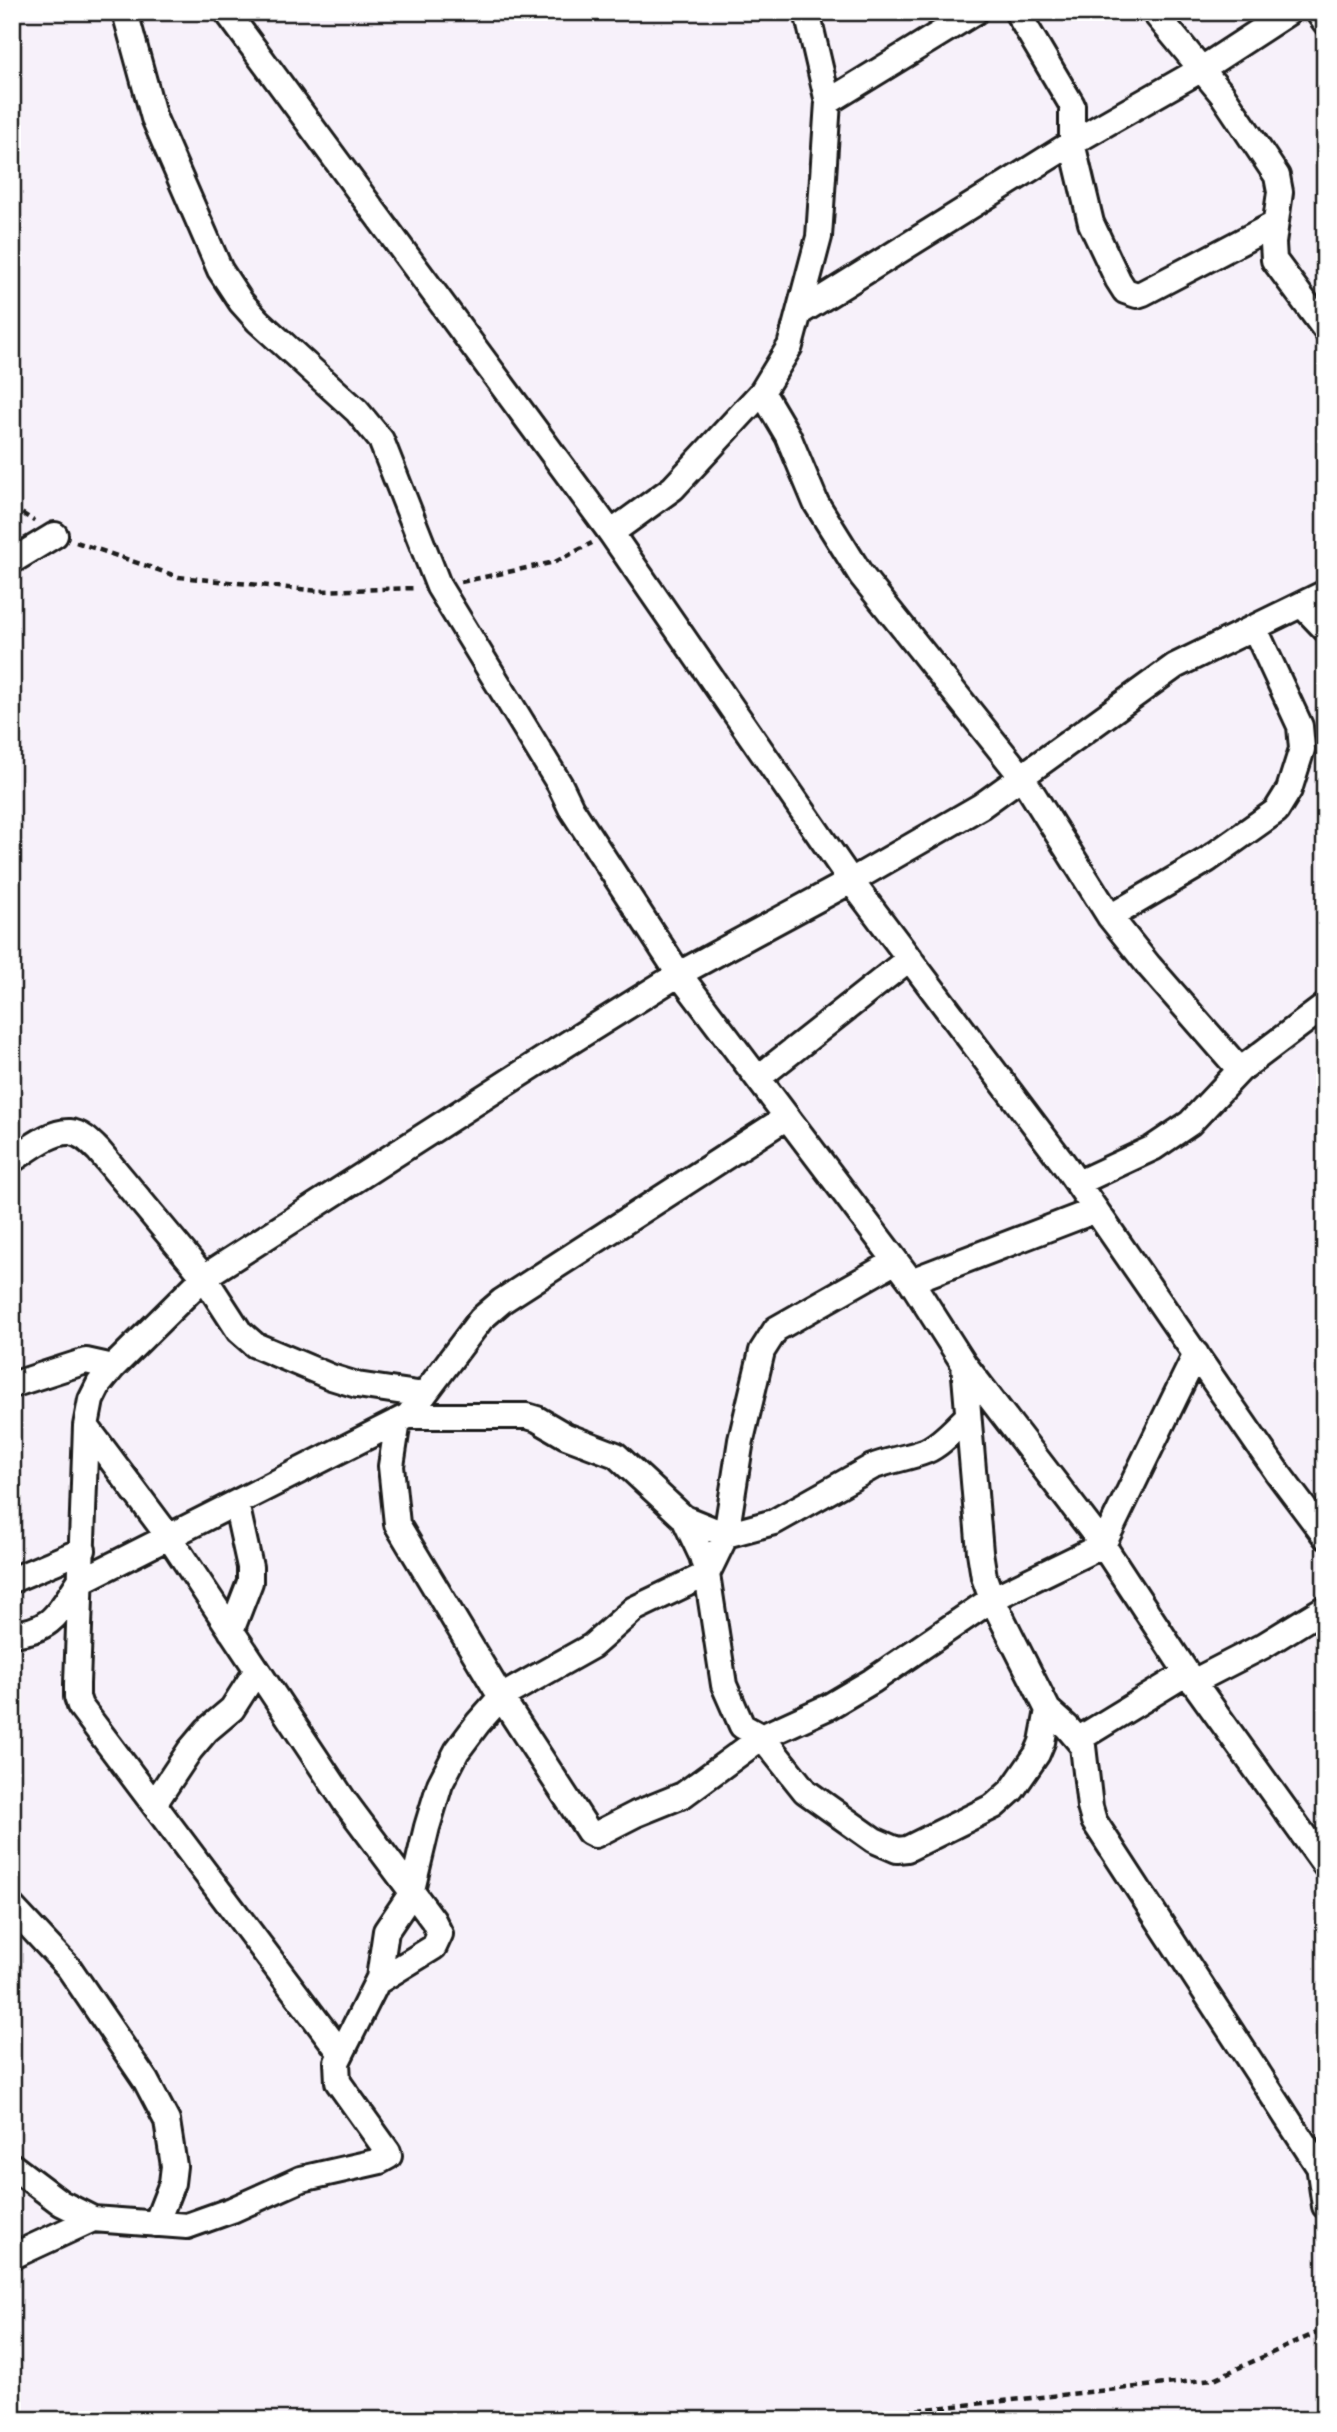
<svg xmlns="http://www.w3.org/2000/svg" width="1337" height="2432" font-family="'Patrick Hand',sans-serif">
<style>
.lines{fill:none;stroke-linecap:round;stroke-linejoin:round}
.street-casing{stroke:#1c1c1c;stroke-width:30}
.path{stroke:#1c1c1c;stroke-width:4.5;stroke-dasharray:7 5;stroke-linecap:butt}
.street{stroke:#fff;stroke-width:24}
</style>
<rect width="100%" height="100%" fill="#f7f1fa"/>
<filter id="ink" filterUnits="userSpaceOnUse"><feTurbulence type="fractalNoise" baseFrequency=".0143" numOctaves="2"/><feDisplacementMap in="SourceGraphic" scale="14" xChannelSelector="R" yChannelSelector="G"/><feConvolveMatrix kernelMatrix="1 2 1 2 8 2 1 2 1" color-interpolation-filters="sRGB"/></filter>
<g filter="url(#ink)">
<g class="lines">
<g class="street-casing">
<path id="street" d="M125,12L154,118L220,270L241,302L258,321L357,411L381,440L439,587L560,785L571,808L679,974L911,1281L964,1364L1103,1545L1187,1673L1325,1865
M227,12L611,533L851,881L1064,1164L1277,1472L1325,1536
M1017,12L1072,105V143L1091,223L1118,280L1125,291L1137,295L1143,293L1275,224
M1154,12L1222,94L1277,176L1280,192L1273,243L1274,260L1325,329
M1318,12L1325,22
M828,102L975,12
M799,313L1072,143L1200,70L1289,12
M762,392L788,436L816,503L861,575L1022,777L1110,917L1149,966L1240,1070
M611,533L673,488L762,392L790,346L819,237L828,102L807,12
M12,561L55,535
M1302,605L1325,629
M1110,917L1207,860L1276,811L1289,790L1302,749L1300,726L1255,629
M758,1078L910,958
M12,1160C28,1150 50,1131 70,1132C82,1133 91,1143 99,1151L204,1277L239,1331L255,1345L331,1377L357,1385L424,1395
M1078,1183L1153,1148L1190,1123L1240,1070L1325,1006
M911,1281L1096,1210
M964,1364L980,1552L984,1577L992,1599L1048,1710L1067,1727L1083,1746L1090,1807L1094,1821L1325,2176
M12,1385L86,1361L113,1367
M408,1416H527L537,1419L566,1436L616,1455L684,1518L702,1556L707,1574L724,1685L742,1726L762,1737L805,1791L874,1840L897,1850L907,1849L994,1806L1012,1790L1037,1754L1042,1742L1048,1710
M398,1421L391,1466L397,1524L501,1697L589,1832L595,1835L636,1814L683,1795L762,1737L828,1707L872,1681L992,1599L1103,1545L1196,1354
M86,1426L169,1537L345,1802L433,1920L440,1934L434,1947L377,1982
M684,1518L726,1535L774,1522L872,1467C889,1460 909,1458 926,1451C942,1444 955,1428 968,1416
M12,1580L83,1550
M231,1631L250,1582V1567L236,1503
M12,1634C53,1630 58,1613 79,1582L408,1416L481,1319L502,1301L787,1117
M1193,1682L1263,1646L1325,1608
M1079,1739L1187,1673
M154,1804L190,1750L207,1730L232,1709L257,1670
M12,1907L69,1968L146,2081L167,2121L174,2166L172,2183L156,2224
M340,2052L80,1706L77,1697V1684L86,1426L91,1400L99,1384L113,1367L204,1277L567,1044L679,974L851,881L981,806L1175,666L1325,593
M12,2166L61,2203L93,2219
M1320,2172L1325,2206
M12,2249L13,2256L93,2219L187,2226L232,2210L301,2179L380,2161L389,2156L388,2152L338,2082L337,2062L379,1978L386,1931L411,1894L427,1827L440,1784L457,1751L478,1723L501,1697L592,1646L634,1609L707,1574L726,1535L741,1440L762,1351L776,1329L896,1261"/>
</g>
<path class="path" d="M12,507L34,521
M76,542L179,577L319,591L417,588
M461,582L555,562L592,543
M846,2420L878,2414L1214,2379L1325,2329"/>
<use href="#street" class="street"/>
</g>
</g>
<rect width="1337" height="2432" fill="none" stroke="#fff" stroke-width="42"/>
<rect x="21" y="21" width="1295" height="2390" fill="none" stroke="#1c1c1c" stroke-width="2.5" filter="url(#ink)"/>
</svg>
